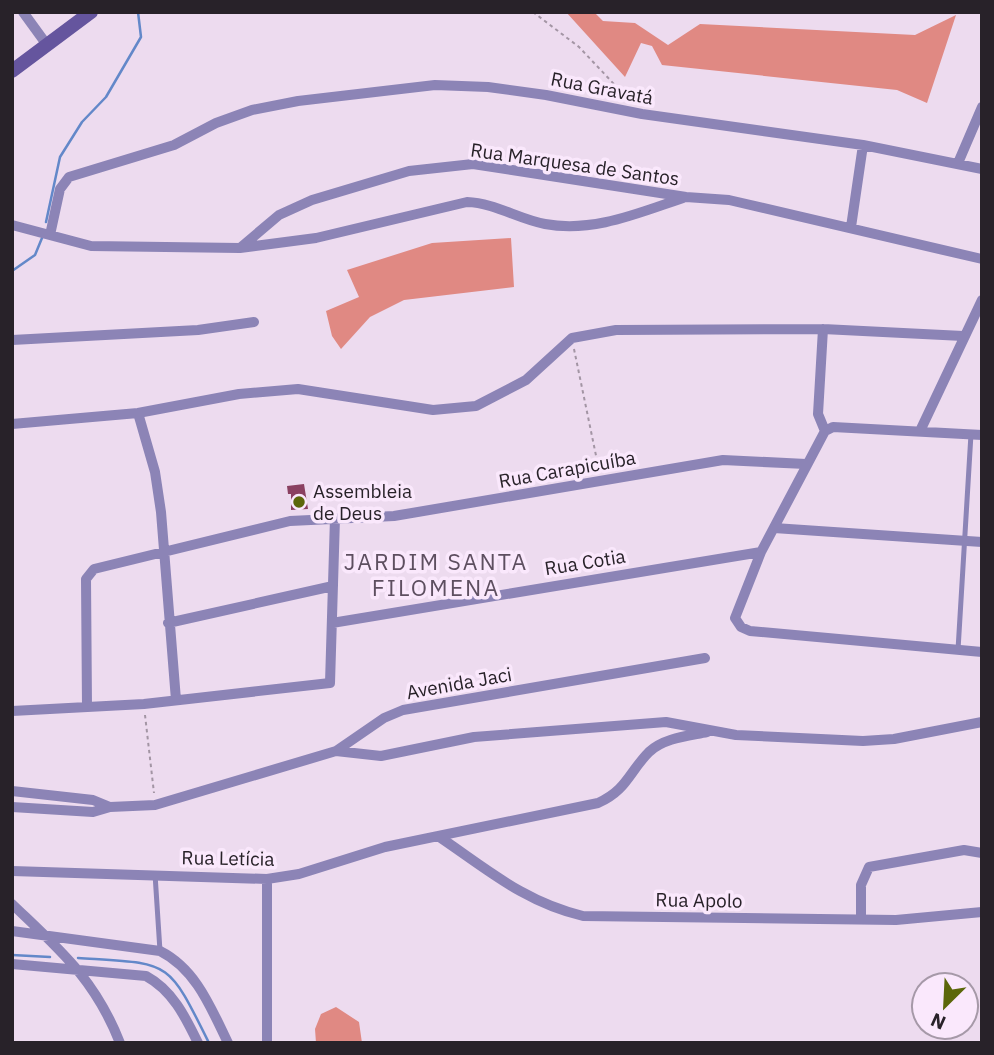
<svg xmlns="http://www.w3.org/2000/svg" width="994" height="1055" font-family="'IBM Plex Sans',sans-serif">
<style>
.forest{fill:#e08983}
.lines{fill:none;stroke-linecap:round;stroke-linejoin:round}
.stream{stroke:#6388c9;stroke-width:2.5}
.building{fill:#8a4061}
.path{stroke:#a395a4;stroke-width:2;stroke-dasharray:3.5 3.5;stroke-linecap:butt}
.lane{stroke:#8c84b6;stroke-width:5}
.street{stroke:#8c84b6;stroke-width:10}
.secondary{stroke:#65559e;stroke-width:14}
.poi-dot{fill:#5c670a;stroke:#fae8fc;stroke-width:2.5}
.labels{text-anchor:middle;stroke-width:7;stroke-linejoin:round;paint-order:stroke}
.street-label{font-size:19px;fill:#282229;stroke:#fae8fc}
.poi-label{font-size:19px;fill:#282229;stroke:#fae8fc;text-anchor:start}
.quarter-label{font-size:23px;letter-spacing:2px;fill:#5e4f60;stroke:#fae8fc}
</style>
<rect width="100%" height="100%" fill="#eddbef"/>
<path class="forest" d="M566,12H594L603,21L635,23L668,45L700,24L915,35L956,15L927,103L897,90L662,65L652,46L641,43L625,77Z
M511,238L514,287L404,300L370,317L341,349L332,336L326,311L359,297L347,270L432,243Z
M336,1007L359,1022L362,1043H316L315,1029L321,1014Z"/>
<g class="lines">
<path class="stream" d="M46,222L60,157L82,122L106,97L141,37L138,12
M12,271L35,255L42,238
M12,955L50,957
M78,958C171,964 167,958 209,1043"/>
</g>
<path class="building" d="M304,484L308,509L291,510V494H288L287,486Z"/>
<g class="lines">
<path class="path" d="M533,12L579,47L630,101
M574,349L599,470
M145,715L154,793"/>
<path class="lane" d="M958,650L971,434
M155,874L160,951"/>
<path class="street" d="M23,12L47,45
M958,163L982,107
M12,225L91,246L240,248L316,238L467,202C495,203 518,219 545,224C593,233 638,213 683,198
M851,227L863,145
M50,235L60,189L69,177L174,145L216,123L252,110L298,101L435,85L488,87L546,95L642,114L863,145L982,169
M240,248L279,215L312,200L409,171L473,164L686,197L729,200L982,259
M823,329L818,414L825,431
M12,340L198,330L254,322
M138,413L155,472L161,512L176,700
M12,424L138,413L239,394L298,389L433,410L476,406L526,380L572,338L616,330L823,329L963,336
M920,431L982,300
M982,435L833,427L825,431L761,552L735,618L741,627L750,631L982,652
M774,528L982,542
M168,623L333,586
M332,623L761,552
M87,707L86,579L94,569L290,521L394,516L723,460L806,464
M12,711L144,704L330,683L335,518
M336,751L381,756L474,737L666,722L736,735L863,741L894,739L982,722
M12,791L93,800L110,807
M12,807L93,812L110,807L155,805L336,751L384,718L403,710L705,658
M438,836C487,869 524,902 583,916L896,920L982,912
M12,871L267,879L299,874L385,847L598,803C627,790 629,772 649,752C664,738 688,736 707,732
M267,879V1043
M12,904C60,950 95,979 120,1043
M861,920V885L869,867L964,850L982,853
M12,931L160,951C196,969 211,1008 228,1043
M12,964L146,976C172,990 185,1016 198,1043"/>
<path class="secondary" d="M12,71L91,12"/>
</g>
<circle class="poi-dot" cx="299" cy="502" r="7"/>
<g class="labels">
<g class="street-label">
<text transform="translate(602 88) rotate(11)" y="7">Rua Gravatá</text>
<text transform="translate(575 164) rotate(8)" y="7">Rua Marquesa de Santos</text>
<text transform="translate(567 469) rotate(-10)" y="7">Rua Carapicuíba</text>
<text transform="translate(585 562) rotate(-9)" y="7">Rua Cotia</text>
<text transform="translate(459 683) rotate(-10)" y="7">Avenida Jaci</text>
<text transform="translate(228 858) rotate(1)" y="7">Rua Letícia</text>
<text transform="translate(699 900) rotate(1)" y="7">Rua Apolo</text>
</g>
<g class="poi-label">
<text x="313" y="498">Assembleia<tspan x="313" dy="22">de Deus</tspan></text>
</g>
<g class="quarter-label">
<text x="436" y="570">JARDIM SANTA<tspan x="436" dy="26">FILOMENA</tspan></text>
</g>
</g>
<rect width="994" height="1055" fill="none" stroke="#282229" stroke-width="28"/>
<g transform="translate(945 1006) rotate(204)"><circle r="33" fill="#fae8fc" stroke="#a699a8" stroke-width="2"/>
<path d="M0-5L12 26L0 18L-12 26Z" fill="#5c670a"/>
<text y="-10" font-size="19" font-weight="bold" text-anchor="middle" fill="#282229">N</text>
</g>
</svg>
